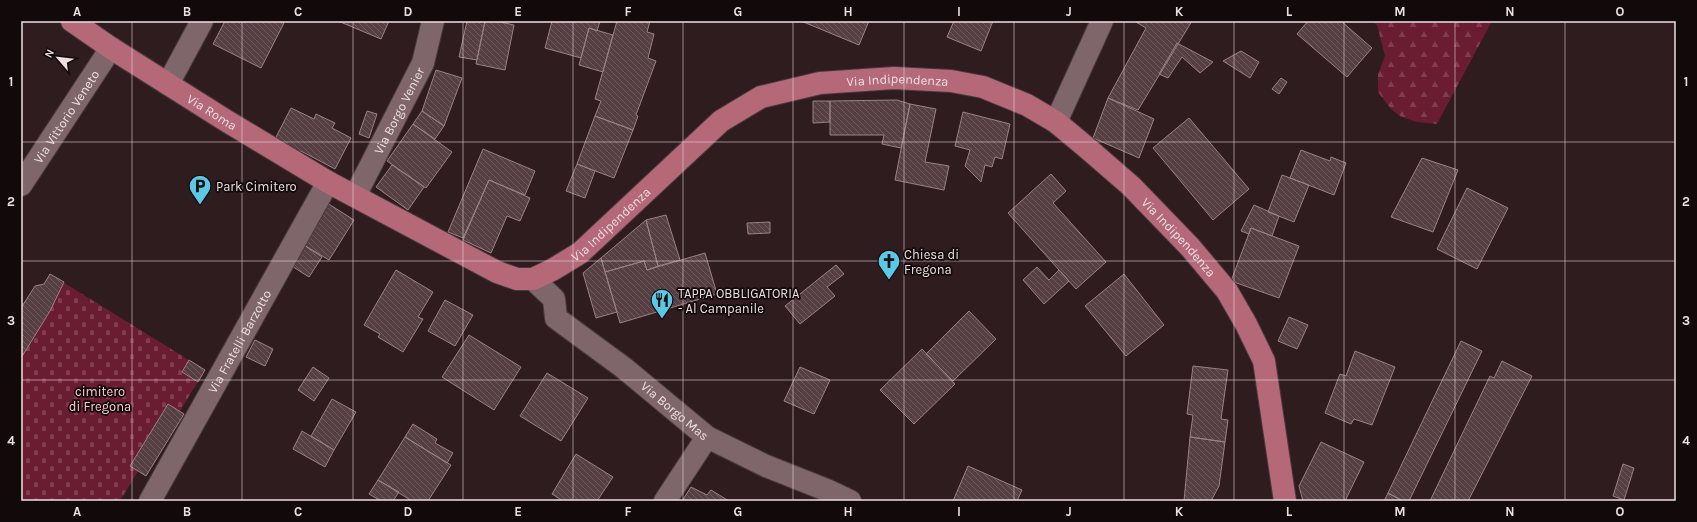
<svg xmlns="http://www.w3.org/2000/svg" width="1697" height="522" font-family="Karla,sans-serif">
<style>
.forest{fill:url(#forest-firs)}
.cemetery{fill:url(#cemetery-stones)}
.building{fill:url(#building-back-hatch);stroke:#9a8185}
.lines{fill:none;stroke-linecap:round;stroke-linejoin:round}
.minor-casing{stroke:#4a3a3d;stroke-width:24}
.major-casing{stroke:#4a3a3d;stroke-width:24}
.minor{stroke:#7e666a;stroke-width:22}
.major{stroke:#b46878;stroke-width:22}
.grid{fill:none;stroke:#eddfe1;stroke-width:1;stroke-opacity:0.55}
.labels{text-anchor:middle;stroke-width:3.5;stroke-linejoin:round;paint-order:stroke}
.street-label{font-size:13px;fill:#eddfe1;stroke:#11090a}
.poi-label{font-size:13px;fill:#eddfe1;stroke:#11090a;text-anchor:start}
.park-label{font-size:13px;fill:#fec9d1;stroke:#11090a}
.neatline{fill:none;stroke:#eddfe1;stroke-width:1.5}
.grid-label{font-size:13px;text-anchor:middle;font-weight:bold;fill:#eddfe1}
</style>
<defs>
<pattern id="forest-firs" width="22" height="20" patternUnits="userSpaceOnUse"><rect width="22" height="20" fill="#6a1c31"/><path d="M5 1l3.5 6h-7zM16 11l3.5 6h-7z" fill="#803d4f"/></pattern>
<pattern id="cemetery-stones" width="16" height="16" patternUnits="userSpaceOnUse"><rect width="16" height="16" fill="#6a1c31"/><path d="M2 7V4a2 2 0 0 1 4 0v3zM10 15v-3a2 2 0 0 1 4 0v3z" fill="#803d4f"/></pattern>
<pattern id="building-back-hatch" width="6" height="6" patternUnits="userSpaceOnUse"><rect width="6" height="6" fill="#553f43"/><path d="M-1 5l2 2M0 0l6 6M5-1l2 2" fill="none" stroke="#6e5a5e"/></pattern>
</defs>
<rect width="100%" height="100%" fill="#2f1c1f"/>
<path class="forest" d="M1372,21H1492L1437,124L1416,122L1400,116L1391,109L1378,92V74L1385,56L1377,25Z"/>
<path class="cemetery" d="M50,274L205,370L180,411L184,414L146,476L138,471L120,501H21V308L35,286L44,284Z"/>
<path class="building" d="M225,21H280L284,23L261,68L213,44Z
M338,21H389L381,39Z
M467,21H485L477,60L459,57Z
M485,21H496L514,25L505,70L476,64Z
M552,21H600L597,31L589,28L581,58L545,48Z
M617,21H650L647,32L654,34L648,58L656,61L636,115L638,116L633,130L595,116L601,101L595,99Z
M801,21H869L859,45Z
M954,21H993L981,51L947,37Z
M1137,21H1192L1138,110L1108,98L1146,28L1136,22Z
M1308,21H1341L1372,48L1347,77L1297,34Z
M589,28L613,35L603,72L579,65Z
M1177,43L1213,62L1200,73L1182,57L1168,78L1159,74Z
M1241,51L1259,62L1250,78L1223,61Z
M436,70L462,78L444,126L422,111Z
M1281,78L1287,82L1279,94L1272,89Z
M1108,98L1154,119L1139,158L1093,138Z
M897,100L910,104L901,148L882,144L884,135H830V101Z
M813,101H830V122L813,123Z
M910,104L936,109L925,162L949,166L944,190L895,180Z
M291,108L314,119L316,114L335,123L332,128L351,138L335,169L301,151L300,154L274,141Z
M367,111L377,114L369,138L359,134Z
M422,111L444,126L435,139L413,124Z
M963,112L1010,124L1002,159L995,157L992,167L985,165L981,182L965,166L970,150L955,146Z
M595,116L633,130L614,178L577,164Z
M1189,118L1249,189L1213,220L1153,148Z
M413,124L452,152L426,188L387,161Z
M483,149L535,171L525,195L489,180L463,238L448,232Z
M1301,150L1330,161L1331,157L1346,163L1334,195L1290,178Z
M1422,158L1458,170L1433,232L1391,217Z
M577,164L595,171L585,198L566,191Z
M392,165L424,187L408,210L376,187Z
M1051,174L1066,191L1053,203L1106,262L1076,289L1008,213Z
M1282,175L1309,185L1294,222L1268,212Z
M489,180L530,198L520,221L507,216L491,253L463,240Z
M1467,188L1508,208L1477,269L1437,249Z
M324,201L354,220L329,260L299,242Z
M1254,205L1279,216L1272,236L1251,228L1249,234L1241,231Z
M666,215L680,260L658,266L646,220Z
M646,220L658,266L647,270L644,261L605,272L601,258Z
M770,222V233L748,234L747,223Z
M1251,228L1299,246L1279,298L1231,281Z
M299,242L322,257L309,277L287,263Z
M705,253L717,294L620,323L605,272L644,261L647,270Z
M601,258L617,312L596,318L583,273Z
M836,265L844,274L827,287L835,296L800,324L785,306Z
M1037,267L1049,280L1059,270L1069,281L1044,304L1023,280Z
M396,270L433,292L418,317L423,319L403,352L378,337L380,334L364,325Z
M50,274L64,282L50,311L21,358V308L35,286L44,284Z
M1124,274L1164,325L1126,356L1085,306Z
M445,300L473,315L455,346L428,331Z
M969,311L996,339L953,381L926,354Z
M1289,317L1308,325L1297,349L1278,341Z
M469,335L521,367L494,410L442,377Z
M255,340L273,349L265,366L246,357Z
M1461,341L1482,351L1409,501H1403L1388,493Z
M922,349L955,384L914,424L880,390Z
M1355,351L1395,367L1372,425L1354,419L1351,424L1325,413L1340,374L1346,376Z
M189,360L205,370L198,382L182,372Z
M1502,361L1532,376L1468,501H1430L1490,376L1494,378Z
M1193,366L1228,370L1221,419L1228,420L1225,442L1190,437L1193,415L1187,414Z
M313,367L329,378L314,401L298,390Z
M800,367L830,380L814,414L784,401Z
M547,373L588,398L561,441L520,416Z
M332,399L356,412L334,450L311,436Z
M168,404L184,414L146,476L130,466Z
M413,424L437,439L435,443L453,453L447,463L405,437Z
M302,431L334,450L325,467L293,449Z
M405,437L451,465L428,501H412L378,480Z
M1190,437L1225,442L1219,486L1211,501H1184Z
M1321,442L1364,462L1345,501H1303L1299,486Z
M576,454L613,477L597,501H563L552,494Z
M1623,464L1634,468L1624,500L1613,496Z
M968,466L1022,490L1017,501H953Z
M378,480L399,492L393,501H381L369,494Z
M691,487L707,495L711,490L729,501H682Z
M1388,493L1403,501H1384Z"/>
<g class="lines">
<g class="minor-casing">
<g id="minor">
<path d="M168,84L202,21"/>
<path d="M1056,122L1102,21"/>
<path id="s1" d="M21,185L111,48"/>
<path id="s2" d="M355,196L423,63L433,21"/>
<path id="s3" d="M533,279L554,299L556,318L624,368L707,437L766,466L829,491L850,501"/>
<path id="s4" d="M150,501L328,182"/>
<path d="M665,501L707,437"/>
</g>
</g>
<g class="major-casing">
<g id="major">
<path id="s5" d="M72,21L111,48L225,120L328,182L497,272L517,279H533L552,270L580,253L721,121L761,97L820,83L894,78L951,81L983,87L1027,105L1056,122L1086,147L1131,186L1190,247L1227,291L1246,324L1264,361L1285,501"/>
</g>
</g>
<use href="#minor" class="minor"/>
<use href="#major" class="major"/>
</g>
<path class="grid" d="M132,21V501M242,21V501M353,21V501M463,21V501M573,21V501M683,21V501M793,21V501M904,21V501M1014,21V501M1124,21V501M1234,21V501M1344,21V501M1455,21V501M1565,21V501M21,142H1676M21,261H1676M21,380H1676"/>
<defs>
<g id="parking-pin" transform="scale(1.15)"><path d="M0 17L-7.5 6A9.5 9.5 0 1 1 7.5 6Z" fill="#5bc8e6" stroke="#11090a"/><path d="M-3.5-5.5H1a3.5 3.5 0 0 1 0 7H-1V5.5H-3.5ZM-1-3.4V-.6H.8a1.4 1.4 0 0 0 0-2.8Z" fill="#111"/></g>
<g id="church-pin" transform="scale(1.15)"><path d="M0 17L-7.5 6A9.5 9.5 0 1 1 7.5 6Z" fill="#5bc8e6" stroke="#11090a"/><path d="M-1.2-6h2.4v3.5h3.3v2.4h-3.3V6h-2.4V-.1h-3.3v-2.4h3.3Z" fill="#111"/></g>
<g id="restaurant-pin" transform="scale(1.15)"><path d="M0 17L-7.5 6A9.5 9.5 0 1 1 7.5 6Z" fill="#5bc8e6" stroke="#11090a"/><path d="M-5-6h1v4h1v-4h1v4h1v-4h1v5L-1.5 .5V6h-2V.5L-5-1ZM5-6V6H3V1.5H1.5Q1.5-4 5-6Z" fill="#111"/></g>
</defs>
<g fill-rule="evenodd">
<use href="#parking-pin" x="200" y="186"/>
<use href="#church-pin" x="889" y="261"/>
<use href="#restaurant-pin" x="662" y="300"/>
</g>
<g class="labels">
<g class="street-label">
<text dy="5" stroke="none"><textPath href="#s5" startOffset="963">Via Indipendenza</textPath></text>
<text dy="5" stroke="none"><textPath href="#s2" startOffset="96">Via Borgo Venier</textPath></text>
<text dy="5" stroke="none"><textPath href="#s5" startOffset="167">Via Roma</textPath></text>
<text dy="5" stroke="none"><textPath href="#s1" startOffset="82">Via Vittorio Veneto</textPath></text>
<text dy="5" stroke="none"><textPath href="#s5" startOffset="627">Via Indipendenza</textPath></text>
<text dy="5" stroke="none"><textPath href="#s5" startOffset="1299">Via Indipendenza</textPath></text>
<text dy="5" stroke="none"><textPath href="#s4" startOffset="183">Via Fratelli Barzotto</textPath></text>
<text dy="5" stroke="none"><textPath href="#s3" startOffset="199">Via Borgo Mas</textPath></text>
</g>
<g class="poi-label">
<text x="216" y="191">Park Cimitero</text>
<text x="904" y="259">Chiesa di<tspan x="904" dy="15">Fregona</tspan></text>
<text x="678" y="298">TAPPA OBBLIGATORIA<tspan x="678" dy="15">- Al Campanile</tspan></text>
</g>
<g class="park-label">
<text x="100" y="396">cimitero<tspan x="100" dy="15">di Fregona</tspan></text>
</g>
</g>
<rect width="1697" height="522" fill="none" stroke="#11090a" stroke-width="44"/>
<g transform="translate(58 58) rotate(298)" stroke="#11090a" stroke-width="3" paint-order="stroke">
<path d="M0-3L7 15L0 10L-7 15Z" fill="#eddfe1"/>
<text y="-6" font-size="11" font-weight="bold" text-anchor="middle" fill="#eddfe1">N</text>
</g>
<rect x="22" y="22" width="1653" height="478" class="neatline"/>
<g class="grid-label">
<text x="77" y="16">A</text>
<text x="187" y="16">B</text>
<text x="298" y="16">C</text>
<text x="408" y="16">D</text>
<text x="518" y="16">E</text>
<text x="628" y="16">F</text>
<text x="738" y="16">G</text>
<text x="848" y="16">H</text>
<text x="959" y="16">I</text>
<text x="1069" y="16">J</text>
<text x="1179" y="16">K</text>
<text x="1289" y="16">L</text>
<text x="1400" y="16">M</text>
<text x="1510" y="16">N</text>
<text x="1620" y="16">O</text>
<text x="11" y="86">1</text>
<text x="1686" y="86">1</text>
<text x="11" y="206">2</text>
<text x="1686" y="206">2</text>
<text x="11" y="325">3</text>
<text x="1686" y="325">3</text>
<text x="11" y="445">4</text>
<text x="1686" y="445">4</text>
<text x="77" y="516">A</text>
<text x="187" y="516">B</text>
<text x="298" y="516">C</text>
<text x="408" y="516">D</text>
<text x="518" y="516">E</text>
<text x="628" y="516">F</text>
<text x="738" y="516">G</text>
<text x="848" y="516">H</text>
<text x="959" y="516">I</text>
<text x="1069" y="516">J</text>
<text x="1179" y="516">K</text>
<text x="1289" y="516">L</text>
<text x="1400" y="516">M</text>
<text x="1510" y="516">N</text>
<text x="1620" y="516">O</text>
</g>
</svg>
